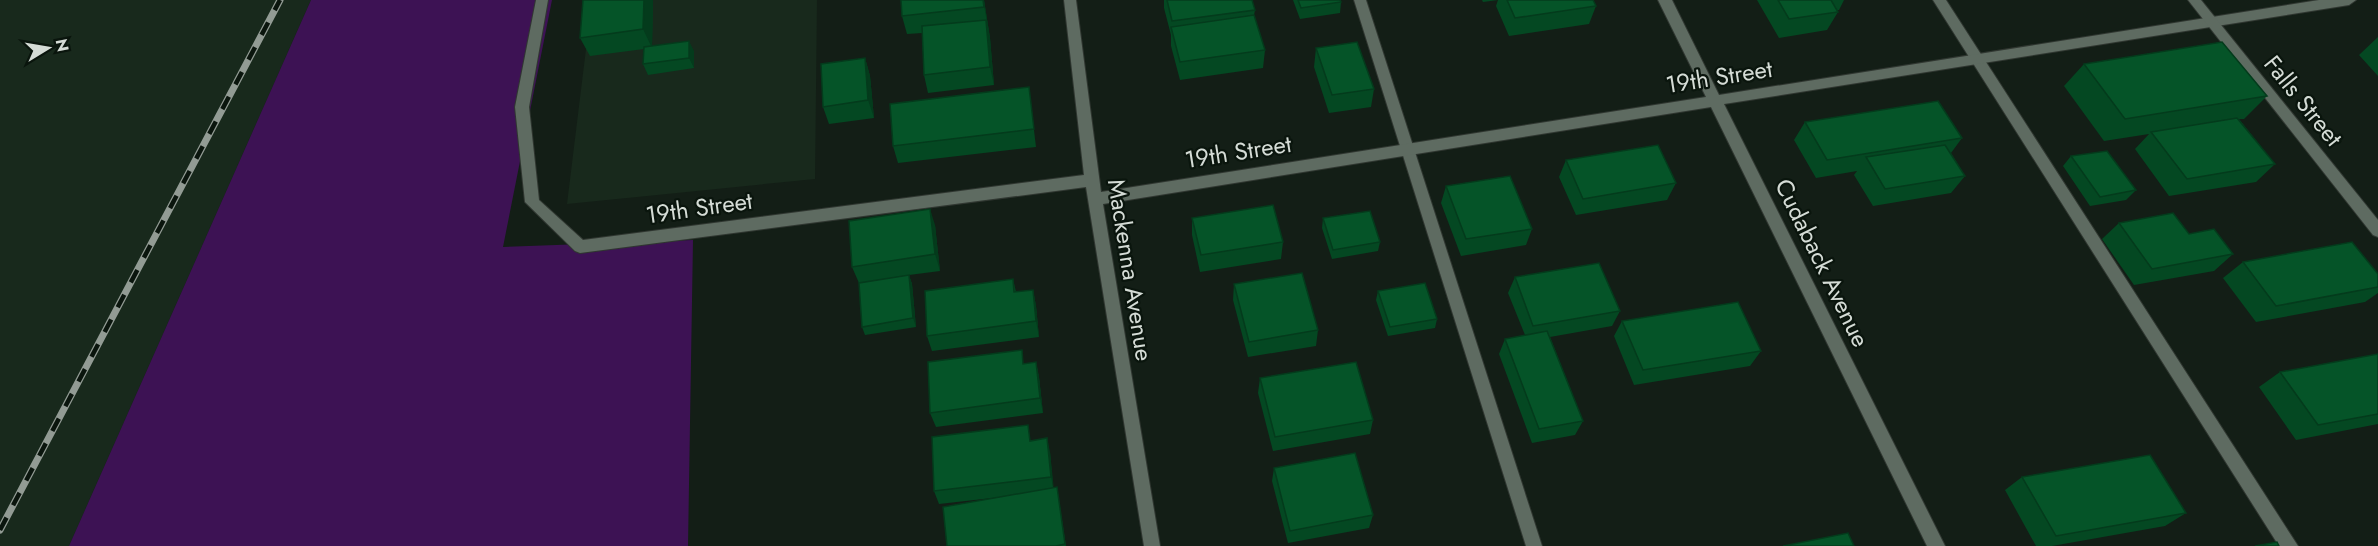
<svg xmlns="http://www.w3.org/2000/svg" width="2378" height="546" font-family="Jost,sans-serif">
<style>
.built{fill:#18291c}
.green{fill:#3d1254}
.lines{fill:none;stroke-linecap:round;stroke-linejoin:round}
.service-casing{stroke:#303731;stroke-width:2}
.minor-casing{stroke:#303731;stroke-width:2}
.tertiary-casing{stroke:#303731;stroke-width:2}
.service{fill:#5e6b61;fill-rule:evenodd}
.minor{fill:#5e6b61;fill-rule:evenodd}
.tertiary{fill:#5e6b61;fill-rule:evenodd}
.rail-casing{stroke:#929b94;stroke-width:7}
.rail{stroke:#0a150d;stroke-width:4.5;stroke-dasharray:14;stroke-linecap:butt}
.wall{fill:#044822}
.shaded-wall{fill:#043b1c}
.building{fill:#055428;stroke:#043b1c;stroke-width:1.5}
.labels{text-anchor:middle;stroke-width:4.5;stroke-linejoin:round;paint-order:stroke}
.street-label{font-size:24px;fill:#d5dcd6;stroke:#0a150d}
</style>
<rect width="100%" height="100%" fill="#131e16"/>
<path class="built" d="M0,0H311L69,546H0Z
M592,0H817L815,179L567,204Z"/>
<path class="green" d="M311,0H552L503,247L693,240L688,546H69Z"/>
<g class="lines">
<g class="service-casing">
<path id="service" d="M1354,0H1366L1542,546H1526Z
M1933,0H1946L2298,546H2279Z"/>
</g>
<g class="minor-casing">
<path id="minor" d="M536,0H548L529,107L539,200L583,240L1084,175L1064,0H1076L1101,192L1706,97L1658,0H1672L1719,95L2319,0H2356L2349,5L1724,104L1945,546H1927L1711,107L1103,204L1160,546H1144L1086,187L580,253L575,251L525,202L515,107Z"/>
</g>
<g class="tertiary-casing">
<path id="tertiary" d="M2188,0H2201L2378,220V237L2373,235Z"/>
</g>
<use href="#service" class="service"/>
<use href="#minor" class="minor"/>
<use href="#tertiary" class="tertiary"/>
<g class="rail-casing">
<path id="rail" d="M0,530L280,0"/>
</g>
<use href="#rail" class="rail"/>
</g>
<path class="wall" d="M583,0H653L652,46L694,51V68L648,75L643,64L644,49L590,56L580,38Z
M901,0H984L990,38L994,85L928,93L924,75L922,33L907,34L902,16Z
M1164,0H1252L1255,10L1254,15L1265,50L1263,68L1180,80L1171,46V35L1164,8Z
M1293,0H1340L1341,2L1340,13L1300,19Z
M1482,0H1593L1596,6L1589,24L1509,36L1496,6L1498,0L1483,2Z
M1757,0H1844L1839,10H1837L1838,12L1827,30L1779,38Z
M2378,37V76L2359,55Z
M1316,48L1374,89L1371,107L1329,113L1314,67Z
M865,58L870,76L874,118L829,124L823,107Z
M2084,64L2267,96L2244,119H2239L2275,164L2256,182L2169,196L2135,149L2149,134L2104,141L2064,86Z
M1031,105L1036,147L898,163L893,146Z
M1805,122L1962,138L1951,153L1965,176L1951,193L1873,206L1854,175L1857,171L1816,178L1794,140Z
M2071,156L2136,190L2126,200L2090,206L2063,166Z
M1566,160L1676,183L1667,200L1576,215L1559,177Z
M1446,186L1532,229L1526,245L1461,256L1441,203Z
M1192,218L1283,242L1281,259L1200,272L1192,235Z
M1323,218L1380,242L1378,251L1332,259L1322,228Z
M2119,223L2189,234L2233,254L2214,271L2134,285L2102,239Z
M935,225L940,271L909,275L912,284L916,327L865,335L862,327L859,283L852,267Z
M2243,262L2378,274V293L2365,302L2256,322L2223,278Z
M1515,277L1620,311L1612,326L1550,337L1583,421L1575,435L1532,443L1499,354L1505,339L1525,335L1508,293Z
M1013,279L1016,292L1033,290L1036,306L1039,337L932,351L927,336Z
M1234,284L1318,330L1316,346L1248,357L1233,300Z
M1378,291L1437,319L1435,328L1388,336L1376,300Z
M1622,321L1761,351L1750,366L1634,385L1614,336Z
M2378,354V424L2296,440L2259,387L2280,372Z
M1036,362L1039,377L1043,413L936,427L930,413L1024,364Z
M1260,378L1373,420L1370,434L1273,451L1258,393Z
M1050,452L1053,487H1057L1066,546H947L1001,497L939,504L934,491Z
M1274,468L1373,515L1369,528L1288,543L1272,481Z
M2022,477L2186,513L2165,526L2052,546H2036L2005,490Z"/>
<path class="shaded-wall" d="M644,0H653L652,48L643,29Z
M983,0H984L990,38L994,85L990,67L987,22Z
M689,41L694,51V68L689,58Z
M865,58L870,76L874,118L868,100Z
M930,209L935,225L940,271L935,254Z
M909,275L912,284L916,327L913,318Z
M1033,290L1036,306L1039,337L1036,321Z
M1036,362L1039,377L1043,413L1040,398Z
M1047,438L1050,452L1054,490L1051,477Z"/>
<path class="building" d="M583,0H644L643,29L580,38Z
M901,0H983L984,7L902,16Z
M1167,0H1252L1255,10L1172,21Z
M1298,0H1340L1341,2L1301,8Z
M1507,0H1593L1596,6L1515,18Z
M1778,0H1831L1838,12L1789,19Z
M1254,15L1265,50L1180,62L1171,27Z
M986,20L990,67L924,75L922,26Z
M689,41V58L643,64L644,47Z
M1357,42L1374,89L1332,95L1316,48Z
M2222,42L2267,96L2125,119L2084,64Z
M865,58L868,100L823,107L821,64Z
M1029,87L1034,129L893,146L890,104Z
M1938,101L1962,138L1827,160L1805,122Z
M2237,118L2275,164L2187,179L2151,132Z
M1658,145L1676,183L1583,199L1566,160Z
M1945,145L1965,176L1885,189L1866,157Z
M2107,151L2136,190L2100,197L2071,156Z
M1510,176L1532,229L1466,239L1446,186Z
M1273,205L1283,242L1201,255L1192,218Z
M930,209L935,254L852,267L849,221Z
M1370,211L1380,242L1333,250L1323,218Z
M2173,213L2189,234L2214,229L2233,254L2152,269L2119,223Z
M2352,242L2378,274V287L2276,306L2243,262Z
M1599,263L1620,311L1533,326L1515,277Z
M1302,273L1318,330L1249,342L1234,284Z
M909,275L913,318L862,327L859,283Z
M1013,279L1014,292L1033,290L1036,321L927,336L925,291Z
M1425,283L1437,319L1390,327L1378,291Z
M1738,302L1761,351L1643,370L1622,321Z
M1547,331L1583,421L1539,429L1505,339Z
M1022,350L1023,364L1036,362L1040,398L930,413L928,362Z
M2378,354V414L2318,425L2280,372Z
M1356,362L1373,420L1275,437L1260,378Z
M1028,425L1030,441L1047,438L1051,477L934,491L932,437Z
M1355,453L1373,515L1290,531L1274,468Z
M2150,455L2186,513L2056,536L2022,477Z
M1057,487L1065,544L1056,546H947L943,507Z
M1848,533L1854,546H1783Z
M2277,542L2279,546H2255Z"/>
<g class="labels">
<g class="street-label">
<text transform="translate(1719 77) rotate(-9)" y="8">19th Street</text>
<text transform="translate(2303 101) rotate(51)" y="8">Falls Street</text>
<text transform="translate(1238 152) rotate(-9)" y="8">19th Street</text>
<text transform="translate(699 208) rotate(-8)" y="8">19th Street</text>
<text transform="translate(1822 263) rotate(64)" y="8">Cudaback Avenue</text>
<text transform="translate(1130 270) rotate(81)" y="8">Mackenna Avenue</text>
</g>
</g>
<g transform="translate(48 48) rotate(79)" stroke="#0a150d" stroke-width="4.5" paint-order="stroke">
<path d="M0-4.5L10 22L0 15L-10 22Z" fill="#d5dcd6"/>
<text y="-9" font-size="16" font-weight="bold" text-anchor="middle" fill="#d5dcd6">N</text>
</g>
</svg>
